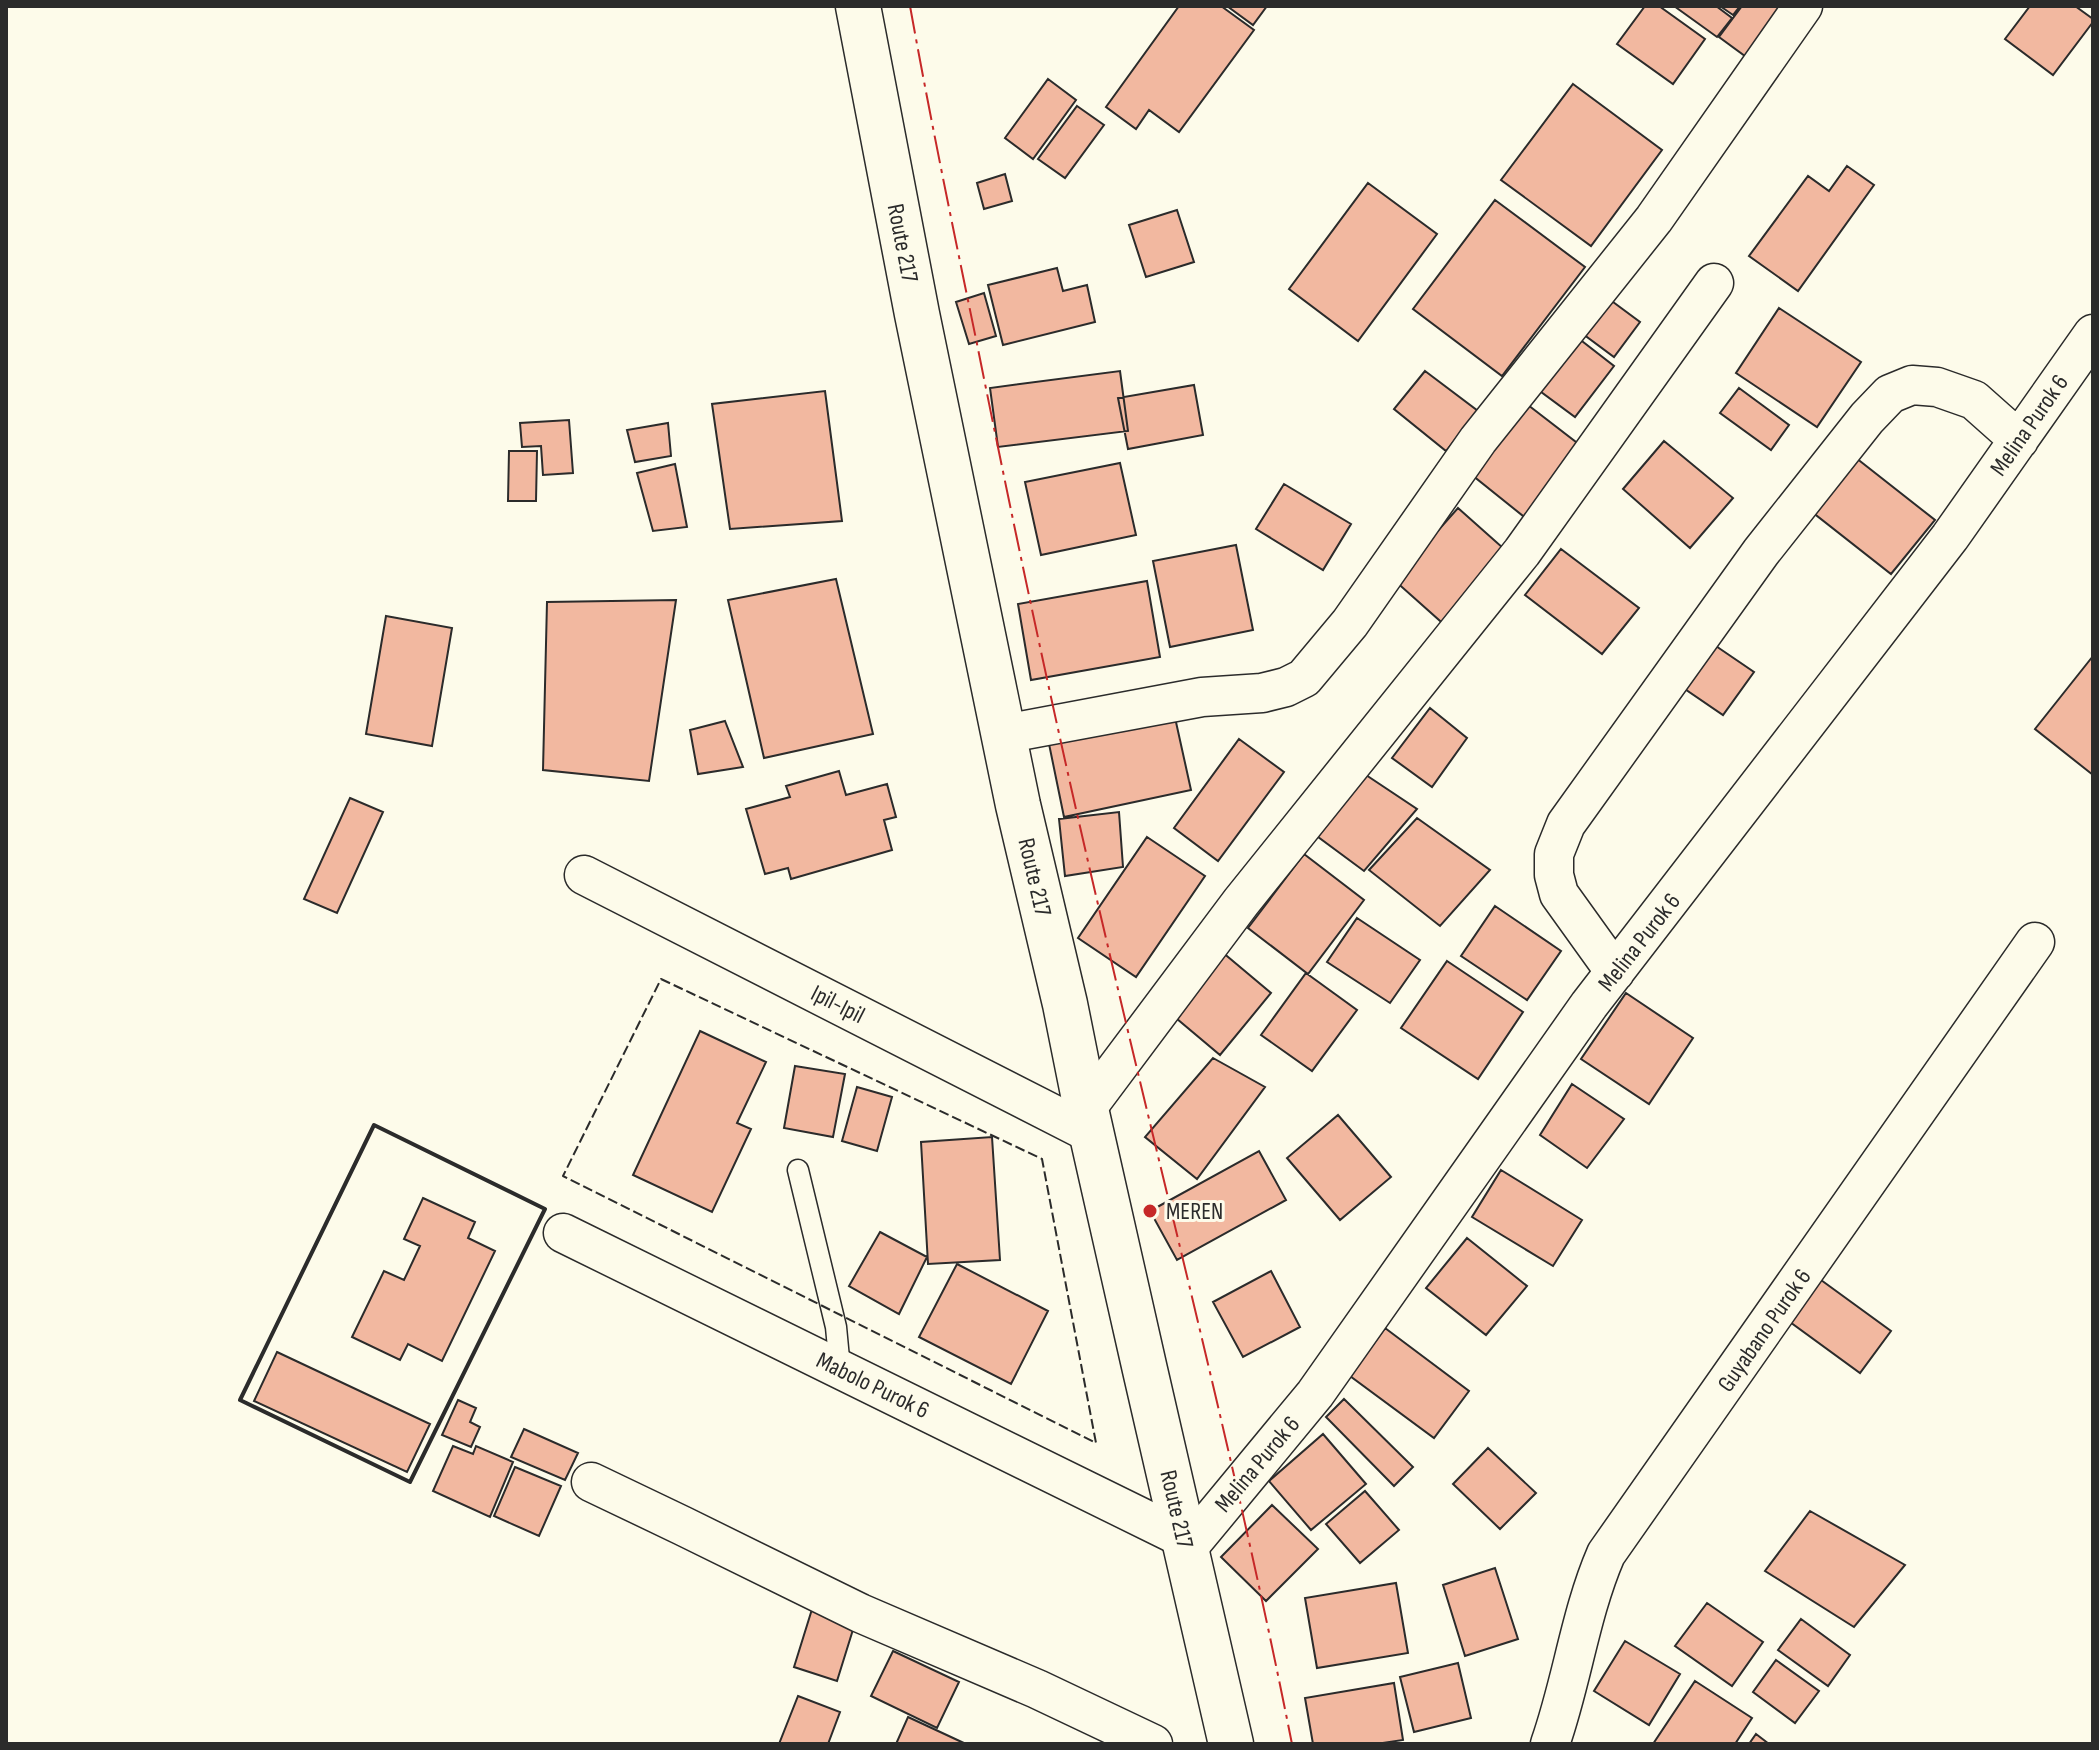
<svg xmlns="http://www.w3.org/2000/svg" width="2099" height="1750" font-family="'Sofia Sans Condensed',sans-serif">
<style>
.building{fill:#f2b8a0;stroke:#2b2b2b;stroke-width:2}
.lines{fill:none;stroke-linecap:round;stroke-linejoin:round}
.lane-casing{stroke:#2b2b2b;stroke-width:23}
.street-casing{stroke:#2b2b2b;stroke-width:41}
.primary-casing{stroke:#2b2b2b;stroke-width:47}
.lane{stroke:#fdfbea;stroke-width:20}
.street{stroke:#fdfbea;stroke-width:38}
.primary{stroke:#fdfbea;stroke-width:44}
.fence{stroke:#2b2b2b;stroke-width:2;stroke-dasharray:10 4;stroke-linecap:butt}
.wall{stroke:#2b2b2b;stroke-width:4}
.power{stroke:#c62828;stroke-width:2;stroke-dasharray:28 6 4 6;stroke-linecap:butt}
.poi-dot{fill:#c62828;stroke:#fdfbea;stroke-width:3}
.labels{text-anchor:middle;stroke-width:6;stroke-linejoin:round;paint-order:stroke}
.street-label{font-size:24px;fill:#2b2b2b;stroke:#fdfbea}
.poi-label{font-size:24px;fill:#2b2b2b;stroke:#fdfbea;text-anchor:start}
</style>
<rect width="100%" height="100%" fill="#fdfbea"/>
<path class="building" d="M1179,6H1221L1254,30L1179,132L1149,110L1136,129L1106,107Z
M1227,6H1267L1253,25Z
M1645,6H1659L1705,39L1673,84L1617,44Z
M1674,6H1716L1732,18L1717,37Z
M1720,6H1740L1733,15Z
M1742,6H1781L1749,59L1719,37Z
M2030,6H2075L2093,19V22L2053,75L2005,39Z
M1048,79L1076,100L1033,159L1005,138Z
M1573,84L1662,150L1591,246L1501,180Z
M1077,106L1104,125L1065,178L1038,159Z
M1847,166L1874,185L1798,291L1749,256L1808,176L1829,191Z
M1005,174L1012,201L984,209L977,183Z
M1368,183L1437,234L1358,341L1289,289Z
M1495,200L1585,267L1502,376L1413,309Z
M1177,210L1194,262L1146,277L1129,225Z
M1057,268L1063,291L1087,285L1095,322L1003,345L988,285Z
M984,293L996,336L969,344L956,302Z
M1609,299L1640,322L1614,357L1583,334Z
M1779,308L1861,362L1817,427L1736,373Z
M1569,331L1614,366L1575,417L1529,383Z
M1120,371L1128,431L998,447L990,388Z
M1425,371L1478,411L1446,451L1394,409Z
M1194,385L1203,435L1128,449L1118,398Z
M1739,388L1789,425L1771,450L1720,413Z
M825,391L842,521L730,529L712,404Z
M1528,405L1585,449L1528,520L1472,475Z
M569,420L573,473L543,475L541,446L522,447L520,423Z
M668,423L671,456L635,462L627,430Z
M1664,441L1733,498L1690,548L1623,489Z
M509,451H537L536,501H508Z
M1851,454L1935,520L1891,574L1807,508Z
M1120,463L1136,535L1041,555L1025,482Z
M675,464L687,527L653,531L637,473Z
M1284,484L1351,524L1323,570L1256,529Z
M1458,508L1512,556L1448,628L1394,580Z
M1236,545L1253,630L1170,647L1153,561Z
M1561,549L1639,608L1602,654L1525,595Z
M836,579L873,734L764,758L728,600Z
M1147,581L1160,657L1031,680L1018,604Z
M676,600L649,781L543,770L547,602Z
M386,616L452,628L432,746L366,734Z
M1710,642L1754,672L1723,715L1679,685Z
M2093,656V775L2035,729Z
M1430,708L1467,738L1432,787L1392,758Z
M1174,713L1191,790L1064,817L1048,739Z
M725,721L743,767L698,774L690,730Z
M1239,739L1284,772L1218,861L1174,828Z
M1357,769L1417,809L1364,871L1306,828Z
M839,771L846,795L887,784L896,817L884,820L892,850L791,879L788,868L765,874L746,809L790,797L786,786Z
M350,798L383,812L337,913L304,899Z
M1119,812L1123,867L1065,876L1059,819Z
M1417,818L1490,870L1440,926L1369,870Z
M1147,837L1205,876L1136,977L1078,938Z
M1304,854L1364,900L1308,974L1248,928Z
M1495,906L1561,951L1527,1000L1461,956Z
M1357,918L1420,960L1390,1003L1327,962Z
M1215,946L1271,993L1220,1055L1164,1008Z
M1447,961L1523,1012L1478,1079L1401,1028Z
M1306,973L1357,1010L1312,1071L1261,1035Z
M1626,993L1693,1038L1649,1104L1581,1059Z
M700,1031L766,1062L737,1123L751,1129L712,1212L633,1175Z
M1213,1058L1265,1087L1197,1179L1145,1137Z
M795,1066L845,1074L833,1137L784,1128Z
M1572,1084L1624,1119L1587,1168L1540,1135Z
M857,1087L892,1097L877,1151L842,1141Z
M1338,1115L1391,1177L1340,1220L1287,1158Z
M992,1137L1000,1260L928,1264L921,1142Z
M1259,1151L1286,1200L1177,1260L1150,1211Z
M1501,1170L1582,1220L1553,1266L1472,1217Z
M423,1198L475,1222L468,1238L495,1251L442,1361L408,1344L400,1360L352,1337L384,1271L404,1280L420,1246L404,1239Z
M880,1232L927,1257L899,1314L849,1286Z
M1467,1238L1527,1286L1486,1335L1426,1288Z
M957,1264L1048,1311L1011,1384L919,1337Z
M1271,1271L1300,1327L1243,1357L1213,1302Z
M1821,1280L1891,1331L1860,1373L1790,1322Z
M1385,1328L1469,1391L1434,1438L1350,1376Z
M277,1352L430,1424L407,1472L254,1401Z
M1344,1399L1413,1467L1394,1486L1326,1417Z
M458,1400L476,1408L470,1422L480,1427L471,1447L442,1435Z
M524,1429L578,1453L565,1480L511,1457Z
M1323,1434L1366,1484L1311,1530L1269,1481Z
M453,1446L473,1454L476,1446L513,1462L490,1517L433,1491Z
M1488,1448L1536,1493L1500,1529L1453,1484Z
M515,1467L561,1486L539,1536L494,1516Z
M1365,1491L1399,1530L1360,1563L1326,1524Z
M1272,1505L1318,1549L1266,1601L1221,1557Z
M1810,1511L1905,1565L1854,1627L1765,1571Z
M1495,1568L1518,1639L1465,1656L1443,1585Z
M1396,1583L1408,1653L1317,1668L1305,1598Z
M1707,1603L1763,1642L1732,1686L1675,1646Z
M813,1606L856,1620L837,1681L794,1667Z
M1801,1619L1850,1655L1828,1686L1778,1650Z
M1625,1641L1680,1674L1649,1725L1594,1691Z
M893,1651L959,1682L937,1728L871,1696Z
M1776,1660L1819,1691L1795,1723L1753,1692Z
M1458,1663L1471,1718L1414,1732L1400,1677Z
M1695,1681L1752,1718L1735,1744H1653Z
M1394,1683L1403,1740L1376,1744H1313L1305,1698Z
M798,1696L840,1712L828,1744H779Z
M908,1717L966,1744H896Z
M1756,1734L1769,1744H1749Z"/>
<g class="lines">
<g class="lane-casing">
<path id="lane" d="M798,1170L836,1327L840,1369"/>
</g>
<g class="street-casing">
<path id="street" d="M1004,734L1202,697L1262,693L1286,687L1304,678L1350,623L1478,440L1654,219L1803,6
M584,875L1092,1134
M1615,972L1559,894L1554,875V854L1566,824L1761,552L1867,418L1890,394L1912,385L1937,387L1974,400L2019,440
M1086,1109L1241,902L1522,552L1714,283
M563,1233L1183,1538
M591,1482L683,1526L860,1613L1037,1689L1153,1744
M1186,1550L1315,1394L1589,1005L1950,537L2093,334
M1550,1744C1572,1682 1580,1614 1606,1554L2035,942"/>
</g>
<g class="primary-casing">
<path id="primary" d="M858,6L917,314L1018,805L1065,1004L1086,1109L1145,1370L1231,1744"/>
</g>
<use href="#lane" class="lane"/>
<use href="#street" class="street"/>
<use href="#primary" class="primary"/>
<path class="fence" d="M661,979L1042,1159L1096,1443L563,1176Z"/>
<path class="wall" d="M374,1125L545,1209L410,1482L240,1400Z"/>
<path class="power" d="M910,6C930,117 953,228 976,339C1016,538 1058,736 1105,934C1168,1204 1238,1472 1292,1744"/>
</g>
<circle class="poi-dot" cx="1150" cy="1211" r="8"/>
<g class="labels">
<g class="street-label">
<text transform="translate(903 243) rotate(79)" y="8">Route 217</text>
<text transform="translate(2029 425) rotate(-55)" y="8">Melina Purok 6</text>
<text transform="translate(1035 877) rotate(77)" y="8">Route 217</text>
<text transform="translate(1639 942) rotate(-52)" y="8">Melina Purok 6</text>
<text transform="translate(838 1004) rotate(27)" y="8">Ipil-Ipil</text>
<text transform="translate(1764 1330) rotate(-55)" y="8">Guyabano Purok 6</text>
<text transform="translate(873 1385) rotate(26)" y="8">Mabolo Purok 6</text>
<text transform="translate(1257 1464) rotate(-50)" y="8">Melina Purok 6</text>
<text transform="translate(1177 1509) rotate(77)" y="8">Route 217</text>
</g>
<g class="poi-label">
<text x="1166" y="1219">MEREN</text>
</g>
</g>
<rect width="2099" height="1750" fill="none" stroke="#2b2b2b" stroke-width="16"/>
</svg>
